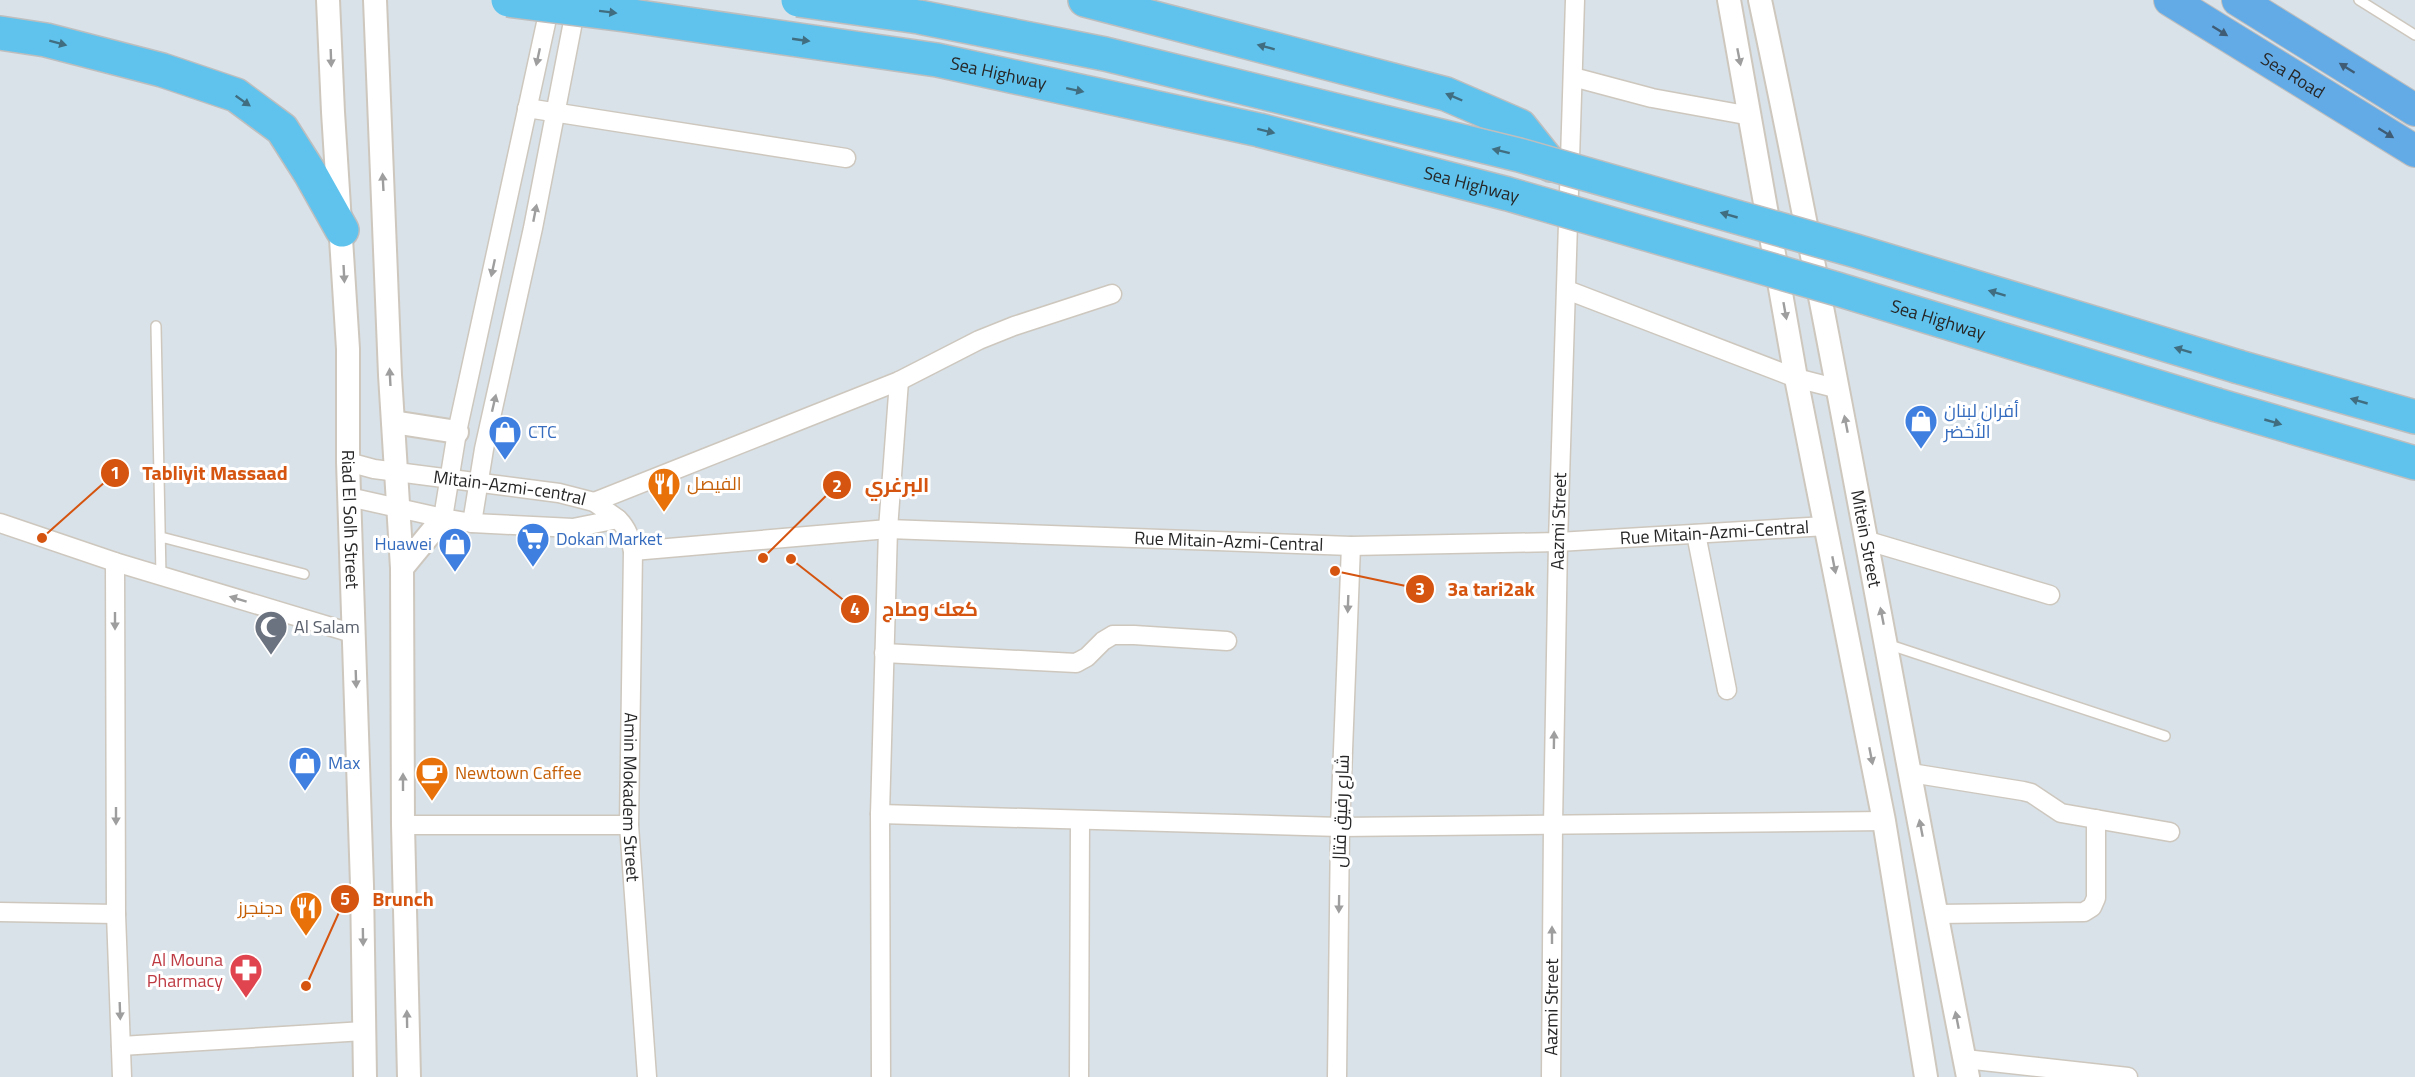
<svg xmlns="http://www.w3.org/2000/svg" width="2415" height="1077" font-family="'Titillium Web',Cairo,sans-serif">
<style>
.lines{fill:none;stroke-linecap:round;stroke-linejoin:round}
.service-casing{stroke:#cdc7be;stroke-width:12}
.minor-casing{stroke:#cdc7be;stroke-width:21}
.tertiary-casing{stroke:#cdc7be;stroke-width:26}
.trunk-casing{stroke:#bebebe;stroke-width:34}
.motorway-casing{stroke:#bebebe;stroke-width:36}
.service{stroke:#fff;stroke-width:9}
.minor{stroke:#fff;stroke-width:18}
.tertiary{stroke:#fff;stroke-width:22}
.trunk{stroke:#63abe7;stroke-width:32}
.motorway{stroke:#60c3ed;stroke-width:33}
.motorway-bridge-casing{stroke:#bebebe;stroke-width:36;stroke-linecap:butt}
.motorway-bridge{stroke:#60c3ed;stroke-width:33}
.oneway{fill:#416d80}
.oneway2{fill:#3f5c74}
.oneway3{fill:#9e9e9e}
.labels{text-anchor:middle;stroke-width:6;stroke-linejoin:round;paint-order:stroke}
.street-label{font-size:18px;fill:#272727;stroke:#fff}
.shop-label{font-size:18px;fill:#366cbe;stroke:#fff;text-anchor:start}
.food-label{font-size:18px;fill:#c56008;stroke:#fff;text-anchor:start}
.worship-label{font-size:18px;fill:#5b616d;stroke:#fff;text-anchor:start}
.health-label{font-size:18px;fill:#be3a42;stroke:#fff;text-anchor:end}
.leader{fill:none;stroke:#d5540f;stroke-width:2}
.callout-dot{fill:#d5540f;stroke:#fff;stroke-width:2}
.mark-label{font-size:18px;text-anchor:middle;font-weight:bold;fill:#fff}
.callout-label{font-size:20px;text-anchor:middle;font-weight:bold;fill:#d5540f;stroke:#fff;stroke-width:6;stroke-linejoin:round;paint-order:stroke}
</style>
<rect width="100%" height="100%" fill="#d9e2e8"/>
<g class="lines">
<g class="service-casing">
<path id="service" d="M2359,0L2415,35
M156,326L161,576
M161,537L304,574
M1887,644L2165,736"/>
</g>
<g class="minor-casing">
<g id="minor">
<path d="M1573,77L1652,98L1751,116"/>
<path d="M527,108L846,158"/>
<path d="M1567,290L1796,378L1839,389"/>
<path id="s1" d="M348,462L374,469L559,493L594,502L618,519L573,528L472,523L443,518L349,497"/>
<path d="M594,502L899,381L979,340L1014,326L1112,294"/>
<path d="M443,518L457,432L551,0"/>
<path id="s2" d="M618,519C628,529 630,538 633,551L629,825L647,1077"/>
<path d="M0,523L115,562L355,634"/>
<path d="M472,523L484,449L533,228L577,1"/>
<path d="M1696,534L1727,690"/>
<path d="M1868,541L2050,595"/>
<path id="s3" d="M633,551L888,529L1351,546L1558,542L1826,526"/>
<path d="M115,562L116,914L122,1077"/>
<path d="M884,653L1076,663L1087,657L1103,641L1113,635H1134L1227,641"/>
<path d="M1911,773L2023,791L2031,793L2061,813L2170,832"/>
<path d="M880,814L1340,827L1884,821"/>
<path d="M403,825H629"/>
<path d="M0,912L116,914"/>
<path d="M1937,914L2084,912L2092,907L2096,898V819"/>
<path d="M121,1046L364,1031"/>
<path d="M1965,1059L2128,1077"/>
<path d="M881,1077L880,814L888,529L899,381"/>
<path d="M1079,1077L1080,821"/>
<path d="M1337,1077L1340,827L1351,546"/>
<path id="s4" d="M1551,1077L1553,825L1558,542L1575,0"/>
</g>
</g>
<g class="tertiary-casing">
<g id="tertiary">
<path id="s5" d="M328,0L333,112L348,349V462L362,885L365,1077"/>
<path d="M375,0L390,375L402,568L403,825L409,1077"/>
<path d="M1729,0L1796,378L1884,821L1926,1077"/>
<path id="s6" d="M1760,0C1836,358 1897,718 1968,1077"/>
<path d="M393,422L457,432"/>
<path d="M402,568L443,518"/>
</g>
</g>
<g class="trunk-casing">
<g id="trunk">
<path id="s7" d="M2170,0L2415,151"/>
<path d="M2238,0L2415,110"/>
</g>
</g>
<g class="motorway-casing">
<path id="motorway" d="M1085,0L1446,94L1520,126L1551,165
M0,33L46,40L162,70L236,95L282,129L310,173L342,230
M2239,367L2415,417
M2217,405L2415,463"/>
</g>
<use href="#service" class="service"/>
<use href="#minor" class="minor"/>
<use href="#tertiary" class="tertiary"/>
<use href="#trunk" class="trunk"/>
<use href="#motorway" class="motorway"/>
<g class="motorway-bridge-casing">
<g id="motorway-bridge">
<path id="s8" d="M508,0L625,15L937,60L1259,130L1508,194L1837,289L2217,405"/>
<path d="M798,0L919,17L1105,54L1519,155L1856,251L2239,367"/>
</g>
</g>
<use href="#motorway-bridge" class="motorway-bridge"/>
</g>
<defs><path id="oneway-solid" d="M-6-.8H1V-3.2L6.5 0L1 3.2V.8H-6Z" transform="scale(1.5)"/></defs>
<g class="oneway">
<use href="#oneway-solid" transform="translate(608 12) rotate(7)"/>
<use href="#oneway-solid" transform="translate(801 40) rotate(8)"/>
<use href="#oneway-solid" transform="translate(58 43) rotate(15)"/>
<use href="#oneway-solid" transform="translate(1266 47) rotate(-165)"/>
<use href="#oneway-solid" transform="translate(1075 90) rotate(12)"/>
<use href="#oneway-solid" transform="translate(1454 97) rotate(-157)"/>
<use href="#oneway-solid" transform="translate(243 101) rotate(35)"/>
<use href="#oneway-solid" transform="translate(1266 131) rotate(14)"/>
<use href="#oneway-solid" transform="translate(1501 151) rotate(-166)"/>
<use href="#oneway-solid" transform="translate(1729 215) rotate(-164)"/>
<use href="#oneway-solid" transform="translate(1997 293) rotate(-163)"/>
<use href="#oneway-solid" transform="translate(2183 350) rotate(-163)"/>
<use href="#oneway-solid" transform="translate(2359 401) rotate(-164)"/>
<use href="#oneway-solid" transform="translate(2273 422) rotate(16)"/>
</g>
<g class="oneway2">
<use href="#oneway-solid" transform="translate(2220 31) rotate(32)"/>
<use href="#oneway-solid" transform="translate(2347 68) rotate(-148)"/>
<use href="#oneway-solid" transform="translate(2386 133) rotate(32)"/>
</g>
<g class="oneway3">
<use href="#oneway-solid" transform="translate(538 57) rotate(102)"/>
<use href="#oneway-solid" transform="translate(1739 57) rotate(79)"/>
<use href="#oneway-solid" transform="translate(331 58) rotate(88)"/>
<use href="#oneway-solid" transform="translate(383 182) rotate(-93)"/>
<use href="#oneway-solid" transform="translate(535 213) rotate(-79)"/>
<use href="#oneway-solid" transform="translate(493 268) rotate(102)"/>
<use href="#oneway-solid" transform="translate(344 274) rotate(87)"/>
<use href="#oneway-solid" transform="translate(1785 311) rotate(80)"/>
<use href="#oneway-solid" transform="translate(390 377) rotate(-93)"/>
<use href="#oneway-solid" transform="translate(494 403) rotate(-77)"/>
<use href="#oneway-solid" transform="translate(1846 424) rotate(-101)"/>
<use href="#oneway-solid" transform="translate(1834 565) rotate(79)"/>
<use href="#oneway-solid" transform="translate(238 599) rotate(-163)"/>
<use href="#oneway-solid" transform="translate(1348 604) rotate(92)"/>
<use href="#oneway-solid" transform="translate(1882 616) rotate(-101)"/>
<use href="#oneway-solid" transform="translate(115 621) rotate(90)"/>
<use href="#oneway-solid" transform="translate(356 679) rotate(88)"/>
<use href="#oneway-solid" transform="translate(1554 740) rotate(-89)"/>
<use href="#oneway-solid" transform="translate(1871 756) rotate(79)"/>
<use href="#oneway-solid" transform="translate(403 782) rotate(-90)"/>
<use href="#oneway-solid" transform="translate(116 816) rotate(90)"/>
<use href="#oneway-solid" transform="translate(1921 828) rotate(-101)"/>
<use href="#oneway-solid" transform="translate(1339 904) rotate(91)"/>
<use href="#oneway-solid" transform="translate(1552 935) rotate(-90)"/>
<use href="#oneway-solid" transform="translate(363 937) rotate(89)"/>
<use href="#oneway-solid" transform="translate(120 1011) rotate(88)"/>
<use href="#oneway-solid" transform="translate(407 1019) rotate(-91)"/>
<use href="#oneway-solid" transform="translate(1957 1020) rotate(-101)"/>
</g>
<defs>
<g id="shop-pin" transform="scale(1.725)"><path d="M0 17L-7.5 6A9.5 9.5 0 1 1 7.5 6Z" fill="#3f7fe0" stroke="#fff"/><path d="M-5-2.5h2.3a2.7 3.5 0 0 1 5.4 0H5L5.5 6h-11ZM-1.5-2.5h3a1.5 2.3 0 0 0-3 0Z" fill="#fff"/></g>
<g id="restaurant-pin" transform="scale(1.725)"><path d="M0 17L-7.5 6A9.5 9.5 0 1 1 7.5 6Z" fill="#e8710a" stroke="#fff"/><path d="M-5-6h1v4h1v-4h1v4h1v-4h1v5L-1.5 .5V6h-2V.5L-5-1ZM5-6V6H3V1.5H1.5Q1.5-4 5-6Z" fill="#fff"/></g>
<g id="supermarket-pin" transform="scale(1.725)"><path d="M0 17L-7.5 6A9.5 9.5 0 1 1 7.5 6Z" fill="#3f7fe0" stroke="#fff"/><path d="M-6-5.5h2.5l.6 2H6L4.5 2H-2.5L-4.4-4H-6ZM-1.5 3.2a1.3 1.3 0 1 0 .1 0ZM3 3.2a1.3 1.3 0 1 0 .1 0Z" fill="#fff"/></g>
<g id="mosque-pin" transform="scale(1.725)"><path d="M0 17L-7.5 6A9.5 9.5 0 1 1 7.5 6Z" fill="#6b7280" stroke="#fff"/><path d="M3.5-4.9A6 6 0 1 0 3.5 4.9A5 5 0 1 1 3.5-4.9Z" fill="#fff"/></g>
<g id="cafe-pin" transform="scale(1.725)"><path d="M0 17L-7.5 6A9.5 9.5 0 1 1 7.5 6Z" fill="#e8710a" stroke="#fff"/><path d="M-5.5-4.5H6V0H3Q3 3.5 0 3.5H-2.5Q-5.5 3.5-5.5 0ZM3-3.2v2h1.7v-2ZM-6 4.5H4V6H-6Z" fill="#fff"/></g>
<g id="pharmacy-pin" transform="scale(1.725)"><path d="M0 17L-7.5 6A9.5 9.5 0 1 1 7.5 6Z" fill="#e0444e" stroke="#fff"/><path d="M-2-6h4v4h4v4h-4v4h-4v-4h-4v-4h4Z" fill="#fff"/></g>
</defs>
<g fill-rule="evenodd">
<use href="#shop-pin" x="1921" y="421"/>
<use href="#shop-pin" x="505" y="432"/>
<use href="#restaurant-pin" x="664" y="484"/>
<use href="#supermarket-pin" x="533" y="539"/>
<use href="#shop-pin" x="455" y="544"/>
<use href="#mosque-pin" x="271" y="627"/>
<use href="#shop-pin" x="305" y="763"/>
<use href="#cafe-pin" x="432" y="773"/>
<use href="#restaurant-pin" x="306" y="908"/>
<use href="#pharmacy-pin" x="246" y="970"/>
</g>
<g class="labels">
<g class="street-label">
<text dy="6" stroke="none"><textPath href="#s8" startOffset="496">Sea Highway</textPath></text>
<text dy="6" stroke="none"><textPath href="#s7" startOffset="144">Sea Road</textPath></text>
<text dy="6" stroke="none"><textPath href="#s8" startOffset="982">Sea Highway</textPath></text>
<text dy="6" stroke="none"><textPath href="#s8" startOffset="1468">Sea Highway</textPath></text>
<text dy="6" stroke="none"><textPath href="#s1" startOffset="164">Mitain-Azmi-central</textPath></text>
<text dy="6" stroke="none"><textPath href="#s5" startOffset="520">Riad El Solh Street</textPath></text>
<text dy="6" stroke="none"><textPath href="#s4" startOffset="556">Aazmi Street</textPath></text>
<text dy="6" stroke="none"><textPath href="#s3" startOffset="1083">Rue Mitain-Azmi-Central</textPath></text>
<text dy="6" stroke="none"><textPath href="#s6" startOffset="549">Mitein Street</textPath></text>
<text dy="6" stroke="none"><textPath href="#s3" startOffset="597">Rue Mitain-Azmi-Central</textPath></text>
<text dy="6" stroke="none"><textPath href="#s2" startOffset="282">Amin Mokadem Street</textPath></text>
<text transform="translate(1341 811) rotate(-88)" y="6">شارع رفيق فتال</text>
<text dy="6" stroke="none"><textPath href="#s4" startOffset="70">Aazmi Street</textPath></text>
</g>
<g class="shop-label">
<text x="1944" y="417">أفران لبنان<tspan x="1944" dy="21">الأخضر</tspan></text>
<text x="528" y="438">CTC</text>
<text x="556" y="545">Dokan Market</text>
<text x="432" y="550" text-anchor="end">Huawei</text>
<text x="328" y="769">Max</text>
</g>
<g class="food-label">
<text x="687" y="490">الفيصل</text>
<text x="455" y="779">Newtown Caffee</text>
<text x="283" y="914" text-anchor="end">دجنجرز</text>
</g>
<g class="worship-label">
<text x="294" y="633">Al Salam</text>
</g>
<g class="health-label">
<text x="223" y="966">Al Mouna<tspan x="223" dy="21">Pharmacy</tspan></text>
</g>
</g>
<path class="leader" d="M42 538L115 473M763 558L837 485M1335 571L1420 589M791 559L855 609M306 986L345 899"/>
<g class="callout-dot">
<circle cx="42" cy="538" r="6"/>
<circle cx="763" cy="558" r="6"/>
<circle cx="1335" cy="571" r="6"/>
<circle cx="791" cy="559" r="6"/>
<circle cx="306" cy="986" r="6"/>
<circle cx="115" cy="473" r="15"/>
<circle cx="837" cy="485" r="15"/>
<circle cx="1420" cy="589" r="15"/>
<circle cx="855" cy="609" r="15"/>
<circle cx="345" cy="899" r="15"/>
</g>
<g class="mark-label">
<text x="115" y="479">1</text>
<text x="837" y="492">2</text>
<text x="1420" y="595">3</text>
<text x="855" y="615">4</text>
<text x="345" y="905">5</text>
</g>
<g class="callout-label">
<text x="215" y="480">Tabliyit Massaad</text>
<text x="897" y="492">البرغري</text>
<text x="1491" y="596">3a tari2ak</text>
<text x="930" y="616">كعك وصاج</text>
<text x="403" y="906">Brunch</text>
</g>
</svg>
